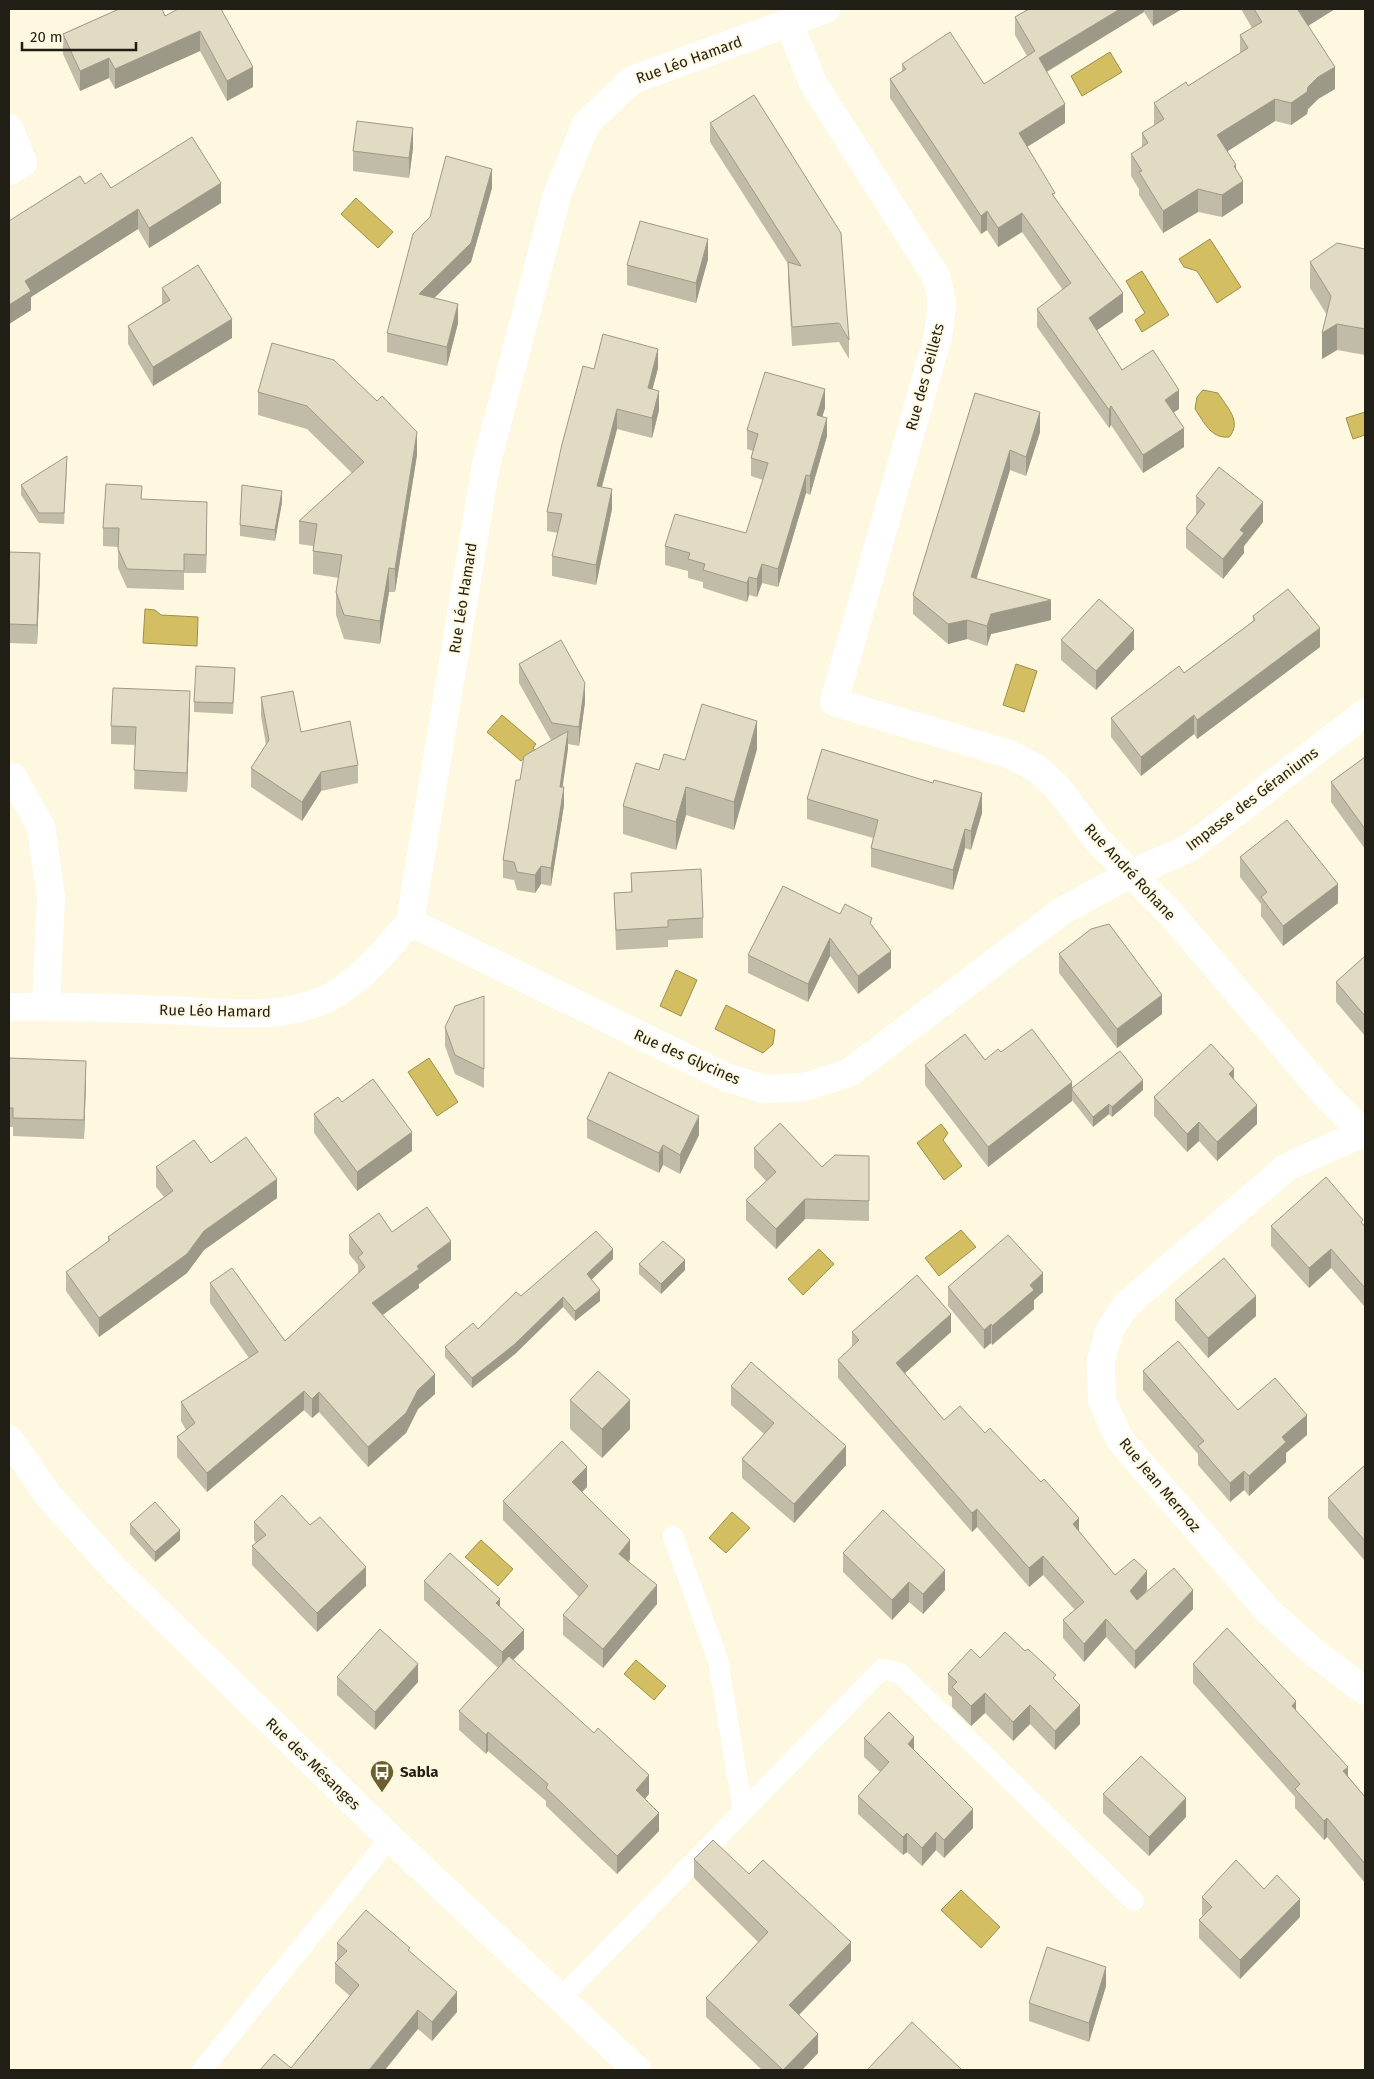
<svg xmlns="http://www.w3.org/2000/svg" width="1374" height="2079" font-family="'Fira Sans',sans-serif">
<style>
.water{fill:#d3bf62;stroke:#9d8f4b}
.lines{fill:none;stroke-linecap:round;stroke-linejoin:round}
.lane{stroke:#fff;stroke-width:20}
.street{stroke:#fff;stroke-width:28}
.secondary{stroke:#fff;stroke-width:28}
.wall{fill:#c1bca7}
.shaded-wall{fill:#9d9988}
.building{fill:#e0dbc2;stroke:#9d9988}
.labels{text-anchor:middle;stroke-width:4;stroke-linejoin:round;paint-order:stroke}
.street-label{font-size:15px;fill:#201e15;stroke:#fdf8df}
.poi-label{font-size:15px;font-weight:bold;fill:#201e15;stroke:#fdf8df;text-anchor:start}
</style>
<rect width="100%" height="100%" fill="#fdf8df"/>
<path class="water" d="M1110,52L1122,72L1082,96L1071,76Z
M356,198L393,232L378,248L341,214Z
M1210,239L1241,287L1217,303L1197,271L1184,267L1179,259Z
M1142,271L1169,315L1142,332L1135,320L1145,313L1126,281Z
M1203,390L1218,393C1226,406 1243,422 1229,437C1211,439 1204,422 1195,409L1197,397Z
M1365,412V435L1353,439L1346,418Z
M145,609L155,610L161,615L198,617L197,646L143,643Z
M1016,664L1037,671L1024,712L1003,705Z
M502,715L536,744L533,748L535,750L521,761L487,732Z
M676,970L697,980L681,1016L660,1006Z
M726,1005L775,1030L773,1044L763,1053L715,1029Z
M429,1058L458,1102L437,1116L408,1072Z
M941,1124L948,1133L943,1140L962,1166L944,1180L917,1143Z
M961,1230L976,1247L939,1276L925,1258Z
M819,1249L834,1264L803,1295L788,1279Z
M732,1512L750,1528L726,1553L709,1538Z
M481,1540L513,1569L498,1586L465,1557Z
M636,1660L666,1686L654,1700L624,1674Z
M961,1890L1000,1927L981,1948L941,1910Z"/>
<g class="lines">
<path class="lane" d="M673,1536L718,1660L743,1811
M561,1998L882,1669L900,1673L1134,1901
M202,2070L390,1838"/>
<path class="street" d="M789,23L813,83L937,278L942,304L938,336L834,702L1009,754L1036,768L1056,786L1099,842L1171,914L1323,1092L1365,1135
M9,128L23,163L9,171
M13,777L41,827L51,897L46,1006
M410,922L725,1077L765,1089L804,1087L849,1073L1062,911L1132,873L1188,849L1365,713
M9,1007C61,1006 113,1008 165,1010C221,1012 289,1024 340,991C367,973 389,947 410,922L486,465L558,192L586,124L632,80L826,9
M1365,1132L1287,1167L1127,1304L1110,1329L1101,1360L1102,1401L1120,1440L1270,1613L1315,1653L1365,1691"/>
<path class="secondary" d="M9,1439L48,1495L115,1570L390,1838L637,2070"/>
</g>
<path class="wall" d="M117,9H162L165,16L221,9L253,87L227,101L200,51L115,89L109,78L80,91L63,54V34L117,10Z
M1029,9H1182L1153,26L1144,12L1047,72L1065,123L1027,147L1055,198L1123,312L1097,330L1122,370L1179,409L1174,412L1184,447L1143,473L1111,425L1109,428L1037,327V309L1063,290L1022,232L998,247L987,230L981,234L890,98V79L902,71V64L984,84L1027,56L1015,35V17Z
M1241,9H1335L1308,26L1335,89L1318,99L1308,109L1307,114L1291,125L1275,121L1227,151L1236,169L1243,203L1222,217L1198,212L1163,233L1139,195V189L1131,176V154L1142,147V133L1154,125V103L1188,86L1240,53V35L1252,28Z
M710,123L849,340V359L839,342L792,346L788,281V264L710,142Z
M413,148L409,178L353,171V151Z
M85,184L111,188L221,203L149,248L138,229L31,297V310L9,324V221Z
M492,188L471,262L434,298L458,323L447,366L387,352V333Z
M1365,249V355L1337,350L1322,359L1327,315L1310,288V262Z
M708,259L696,303L627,285V265Z
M162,288L232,338L153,386L128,344V326L162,304Z
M272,343L417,455L395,592H389L380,644L344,639L336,615V592L339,578L313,574V546L299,544V521L352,473L307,429L258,415V392Z
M658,368L652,389L659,410L652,438L617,429L602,487L612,509L596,585L552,576V556L558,533L547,531V512L594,369Z
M975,393L1040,432L1026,476L1010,470L976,579L1051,620L991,634L987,646L967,639L948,644L913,614V595Z
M825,408L822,417L827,436L810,495L806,493L778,587L762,583L757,597L749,595L747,602L703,588V582L688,578V571L665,565V546L746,533L763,480L751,476V458L753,451L747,449V430Z
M67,466L64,524L39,523L21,495V485Z
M1196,496L1263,522L1244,546V553L1223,579L1186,548V528L1196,515Z
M142,499L207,521L206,573H184V590L127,588L118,568V547L103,546V528Z
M282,502L275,541L240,536V525Z
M9,552L40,573L37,644L9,643Z
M1253,616L1320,647L1197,739L1194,734L1141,776L1111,737V718L1184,673L1253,621Z
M1061,640L1134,649L1096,690L1061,660Z
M519,664L585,702L579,746L568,744L562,787L564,805L551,886L541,884L535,893L517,890L514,880L503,878V860L520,780L551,740L519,683Z
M235,678L233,714L194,712V702Z
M261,697L301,732L358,765V783L321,791L302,821L251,787V768L266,745L261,716Z
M190,710L187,792L134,789L135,745L111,744V726Z
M757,749L734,830L686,815L676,850L623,834V806L659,770L685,760Z
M1365,757V849L1331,802V782Z
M933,783L982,813L971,850L965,848L953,890L871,867V848L873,838L807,819V799Z
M1240,857L1338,903L1283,946L1261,916V904L1240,877Z
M631,873L703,918V938L668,940V947L616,950L614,893L631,892Z
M840,914L872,925L891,968L858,994L830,956L808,1002L748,973V955Z
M1059,954L1162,1014L1117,1048L1059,973Z
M1365,956V1036L1336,1002V982Z
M484,996V1088L455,1074L445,1046V1027Z
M1001,1052L1072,1088L1143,1090L1112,1117L1109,1114L1093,1127L1072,1100V1101L988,1167L925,1085V1065L985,1060Z
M9,1058L86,1080L84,1139L13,1136V1127H9Z
M1234,1079L1257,1124L1217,1161L1199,1141L1187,1152L1154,1116V1097Z
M342,1102L412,1151L357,1191L314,1133V1114Z
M587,1119L699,1135L680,1174L663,1165L659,1173L587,1138Z
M754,1148L822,1167L869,1156V1221L805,1219L776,1249L746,1220V1200L766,1181L754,1168Z
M211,1163L277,1198L204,1250L187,1273L99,1337L66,1291V1272L108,1242V1237L164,1197L156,1187V1167Z
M1363,1224L1365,1227V1327L1364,1325V1306L1331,1268L1309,1288L1271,1246V1226Z
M392,1232L451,1260L419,1284V1288L382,1315L435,1394L418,1409L406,1433L368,1467L319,1412L312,1418L304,1410L207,1492L177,1457V1437L186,1430L181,1421V1402L249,1358L210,1303V1283L285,1341L358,1274V1265L349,1254V1235Z
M613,1259L591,1280L600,1301L575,1321L563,1307L515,1354L472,1388L445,1357V1347L478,1329L521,1296Z
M639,1264L685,1270L661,1294L639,1274Z
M948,1287L1043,1292L1034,1300V1309L992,1345L991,1343L984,1349L948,1306Z
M1175,1300L1256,1316L1208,1358L1175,1320Z
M852,1332H951L905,1373L944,1420L985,1433L1079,1531L1115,1575L1147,1590L1139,1598L1193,1609L1135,1669L1106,1637L1084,1662L1063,1638V1620L1075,1610L1043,1575L1029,1587L977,1527L972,1532L838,1378V1360L852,1347Z
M1143,1371L1238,1410L1307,1435L1286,1453V1462L1249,1496L1244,1490L1230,1502L1198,1465V1454L1143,1390Z
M731,1386L846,1465L794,1523L742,1478V1459L764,1434L731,1405Z
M570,1400L630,1429L602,1458L570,1429Z
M1365,1465V1561L1328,1518V1498Z
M587,1487L582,1492L630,1559L629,1562L657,1604L603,1668L563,1635V1615L579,1597L503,1520V1501Z
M254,1522L366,1586L317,1632L252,1565V1546L256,1543L254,1540Z
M130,1524L180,1540L155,1562L130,1534Z
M843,1553L945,1590L923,1614L909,1602L892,1620L843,1572Z
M424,1581L500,1607L524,1649L513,1660L649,1794L645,1799L659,1831L617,1874L546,1806V1801L488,1751L486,1754L459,1730V1711L498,1668L424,1600Z
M980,1658L1056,1681L1080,1724L1055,1750L1030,1724L1013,1741L985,1713L971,1726L952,1707V1697L948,1694V1674Z
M1193,1664L1296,1711L1348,1776L1365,1797V1883L1327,1837L1324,1840L1295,1808V1797L1193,1683Z
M337,1677L418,1682L375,1730L337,1695Z
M864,1738L914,1751L973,1828L944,1858L936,1850L922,1866L907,1852L903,1855L858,1814V1796L880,1772L864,1757Z
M1103,1794L1186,1817L1149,1856L1103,1813Z
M694,1859L749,1874L851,1961L799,2015L818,2053L802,2070H762L706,2017V1998L758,1942L694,1878Z
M1264,1889L1300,1917L1240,1979L1199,1938V1920L1203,1916L1202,1915V1897Z
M337,1943L410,1952L457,2012L432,2041L418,2029L291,2068L350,1996L335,1983V1963L337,1961Z
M1106,1986L1089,2042L1029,2021V2003Z"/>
<path class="shaded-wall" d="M1120,9H1144V12L1039,76V58Z
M1153,9H1182L1153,26Z
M1300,9H1335L1298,32V10Z
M200,31V51L115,89V69Z
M109,58V78L80,91V71Z
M253,67V87L227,101V81Z
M1335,67V89L1318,99L1308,109L1307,114L1291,125V103L1318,77Z
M1275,99V121L1217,158V135Z
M1065,104V123L1019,152V133Z
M413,128V148L409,178V158Z
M1236,165V186L1243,181V203L1222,217V195L1234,166Z
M492,169V188L471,262L419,313V294Z
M221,183V203L149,248V228Z
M1198,189V212L1163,233V211Z
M138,209V229L31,297V310L9,324V305L25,281Z
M987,211V230L981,234V216Z
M1022,213V232L998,247V228Z
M708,239V259L696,303V283Z
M1123,293V312L1089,336V318Z
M458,304V323L447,366V347Z
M232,319V338L153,386V367Z
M1337,324V350L1322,359V333Z
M658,349V368L648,407V388Z
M825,389V408L817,434V415Z
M1179,390V409L1165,418V400Z
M659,391V410L652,438V418Z
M1111,406V425L1109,428V410Z
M617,409V429L597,505V486Z
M1040,412V432L1026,476V457Z
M827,418V436L810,495V476Z
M1184,428V447L1143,473V455Z
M417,432V455L395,592V569Z
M1010,450V470L971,597V577Z
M806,475V493L778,587V569Z
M612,489V509L596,585V565Z
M282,491V502L275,541V530Z
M207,502V521L206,573V555Z
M1263,502V522L1244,546V553L1223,579V559L1240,530Z
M40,553V573L37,644V625Z
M762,564V583L757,597V579Z
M389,568V592L380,644V621Z
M749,577V595L747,602V583Z
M1051,600V620L991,634L987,646V626L991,614Z
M967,620V639L948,644V624Z
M1320,628V647L1197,739V720Z
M1134,630V649L1096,690V671Z
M585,683V702L579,746V727Z
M190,691V710L187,792V773Z
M1194,715V734L1141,776V757Z
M757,721V749L734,830V802Z
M568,731V749L560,805V787Z
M321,772V791L302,821V802Z
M564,787V805L551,886V868Z
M686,787V815L676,850V822Z
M982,793V813L971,850V831Z
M965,829V848L953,890V870Z
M541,866V884L535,893V875Z
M1338,884V903L1283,946V926Z
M830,938V956L808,1002V984Z
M891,951V968L858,994V976Z
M1162,995V1014L1117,1048V1029Z
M86,1061V1080L84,1139V1120Z
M1234,1069V1088L1229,1074Z
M1143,1080V1090L1112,1117V1107Z
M1072,1082V1101L988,1167V1147Z
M1109,1104V1114L1093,1127V1117Z
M1257,1105V1124L1217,1161V1142Z
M699,1116V1135L680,1174V1155Z
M1199,1122V1141L1187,1152V1134Z
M412,1132V1151L357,1191V1172Z
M663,1145V1165L659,1173V1153Z
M277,1179V1198L204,1250L187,1273L99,1337V1318L204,1231Z
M805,1199V1219L776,1249V1229Z
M451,1241V1260L419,1284V1288L372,1323V1303L417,1266Z
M613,1249V1259L587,1284V1274Z
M1331,1249V1268L1309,1288V1268Z
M685,1260V1270L661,1294V1284Z
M1043,1273V1292L1034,1300V1309L992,1345V1326L1030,1285Z
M600,1290V1301L575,1321V1311Z
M1256,1296V1316L1208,1358V1338Z
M563,1297V1307L515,1354L472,1388V1378Z
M951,1314V1332L896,1381V1363Z
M991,1324V1343L984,1349V1330Z
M435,1374V1394L418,1409L406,1433L368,1467V1447L418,1390Z
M304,1391V1410L207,1492V1473Z
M319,1392V1412L312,1418V1399Z
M630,1400V1429L602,1458V1429Z
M1307,1415V1435L1286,1453V1462L1249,1496V1476L1282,1437Z
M846,1446V1465L794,1523V1504Z
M587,1467V1487L572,1501V1482Z
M1244,1471V1490L1230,1502V1483Z
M977,1509V1527L972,1532V1513Z
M1079,1518V1536L1073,1524Z
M180,1530V1540L155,1562V1552Z
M630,1540V1559L619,1573V1554Z
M1043,1556V1575L1029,1587V1568Z
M366,1567V1586L317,1632V1613Z
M945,1570V1590L923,1614V1594Z
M1147,1571V1590L1130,1610V1591Z
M909,1582V1602L892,1620V1600Z
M657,1585V1604L603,1668V1649Z
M1193,1590V1609L1135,1669V1651Z
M500,1599V1618L496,1603Z
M1106,1619V1637L1084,1662V1644Z
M524,1630V1649L502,1671V1652Z
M418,1664V1682L375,1730V1712Z
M985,1693V1713L971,1726V1706Z
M1296,1701V1720L1292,1706Z
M1030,1705V1724L1013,1741V1722Z
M1080,1705V1724L1055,1750V1731Z
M488,1732V1751L486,1754V1735Z
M914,1737V1755L908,1744Z
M1348,1767V1786L1343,1771Z
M649,1775V1794L636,1809V1790Z
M1186,1798V1817L1149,1856V1837Z
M973,1809V1828L944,1858V1840Z
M659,1813V1831L617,1874V1856Z
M1327,1818V1837L1324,1840V1821Z
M936,1832V1850L922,1866V1848Z
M907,1833V1852L903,1855V1837Z
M1300,1899V1917L1240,1979V1960Z
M851,1942V1961L789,2025V2005Z
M1106,1967V1986L1089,2042V2023Z
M457,1992V2012L432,2041V2022Z
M418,2010V2029L385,2070H369Z
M818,2034V2053L802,2070H783Z"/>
<path class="building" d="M119,9H162L165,16L178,9H221L253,67L227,81L200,31L115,69L109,58L80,71L63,34Z
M1029,9H1120L1039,58L1065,104L1019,133L1055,193L1052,194L1123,293L1089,318L1122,370L1153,350L1179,390L1165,400L1184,428L1143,455L1111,406L1109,410L1037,309L1071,283L1022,213L998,228L987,211L981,216L890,79L906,69L902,64L950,32L984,84L1035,51L1015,17Z
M1254,9H1300L1298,10L1335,67L1318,77L1308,87L1307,92L1291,103L1275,99L1217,135L1236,165L1234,166L1243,181L1222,195L1198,189L1163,211L1139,172L1142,171L1131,154L1148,143L1142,133L1164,119L1154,103L1186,82L1188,86L1248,48L1240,35L1262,22Z
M754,95L841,233L849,340L839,323L792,327L788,262L801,266L710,123Z
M357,121L413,128L409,158L353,151Z
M192,137L221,183L149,228L138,209L25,281L31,291L9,305V221L80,176L85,184L101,173L111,188Z
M446,156L492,169L471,243L419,294L458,304L447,347L387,333L413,234L430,217Z
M640,221L708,239L696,283L627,265Z
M1337,243L1365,249V329L1337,324L1322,333L1331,296L1310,262Z
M198,265L232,319L153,367L128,326L170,300L162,288Z
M603,334L658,349L648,388L659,391L652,418L617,409L597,486L612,489L596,565L552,556L562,514L547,512L562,444L583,366L594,369Z
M272,343L334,360L377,401L382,396L417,432L395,569L389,568L380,621L344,615L336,592L342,555L313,551L317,524L299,521L364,462L307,406L258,392Z
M765,372L825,389L817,415L827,418L810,476L806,475L778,569L762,564L757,579L749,577L747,583L703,570L705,564L688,559L690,553L665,546L675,514L746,533L768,463L751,458L758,434L747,430Z
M975,393L1040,412L1026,457L1010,450L971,577L1051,600L991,614L987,626L967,620L948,624L913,595Z
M67,456L64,513H39L21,485Z
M1219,467L1263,502L1240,530L1244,533L1223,559L1186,528L1205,504L1196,496Z
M106,484L142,486L141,499L207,502L206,555L184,554V571L127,569L118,549L119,528H103Z
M242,485L282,491L275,530L240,525Z
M9,552L40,553L37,625L9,624Z
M1288,589L1320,628L1197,720L1194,715L1141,757L1111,718L1179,666L1184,673L1255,620L1253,616Z
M1099,599L1134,630L1096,671L1061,640Z
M561,640L585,683L579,727L552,723L519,664Z
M196,666L235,668L233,703L194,702Z
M113,688L190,691L187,773L134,770L136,727L111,726Z
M293,691L301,732L350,721L358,765L321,772L302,802L251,768L269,740L261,697Z
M702,704L757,721L734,802L686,787L676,822L623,806L636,763L659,770L664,754L685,760Z
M568,731L560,787H564L551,868L541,866L535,875L517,872L514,862L503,860L516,780H520L524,756Z
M822,749L933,783L934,780L982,793L971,831L965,829L953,870L871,848L878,820L807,799Z
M1365,757V829L1331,782Z
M1287,820L1338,884L1283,926L1261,897L1267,892L1240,857Z
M701,869L703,918L668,920V927L616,930L614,893L632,892L631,873Z
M783,886L840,914L845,904L872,918L870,923L891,951L858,976L830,938L808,984L748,955Z
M1109,924L1162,995L1117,1029L1059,954L1091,929Z
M1365,956V1016L1336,982Z
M484,996V1069L455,1055L445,1027L455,1006Z
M1032,1029L1072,1082L988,1147L925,1065L965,1034L985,1060L998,1049L1001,1052Z
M1211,1044L1234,1069L1229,1074L1257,1105L1217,1142L1199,1122L1187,1134L1154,1097Z
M1120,1051L1143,1080L1112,1107L1109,1104L1093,1117L1072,1090V1088Z
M9,1058L86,1061L84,1120L13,1118V1108H9Z
M609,1072L699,1116L680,1155L663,1145L659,1153L587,1119Z
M373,1079L412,1132L357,1172L314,1114L338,1097L342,1102Z
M780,1123L822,1167L835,1155L869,1156V1201L805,1199L776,1229L746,1200L776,1172L754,1148Z
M246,1137L277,1179L204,1231L187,1254L99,1318L66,1272L110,1240L108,1237L173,1191L156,1167L194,1140L211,1163Z
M1326,1177L1363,1220L1361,1222L1365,1227V1288L1331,1249L1309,1268L1271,1226Z
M427,1207L451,1241L417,1266L419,1269L372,1303L435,1374L418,1390L406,1413L368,1447L319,1392L312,1399L304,1391L207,1473L177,1437L195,1423L181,1402L258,1352L210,1283L232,1268L285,1341L365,1267L358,1257L363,1253L349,1235L379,1213L392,1232Z
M596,1231L613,1249L587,1274L600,1290L575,1311L563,1297L515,1344L472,1378L445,1347L473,1323L478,1329L516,1292L521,1296Z
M1008,1235L1043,1273L1030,1285L1034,1290L992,1326L991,1324L984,1330L948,1287Z
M663,1241L685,1260L661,1284L639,1264Z
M1224,1258L1256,1296L1208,1338L1175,1300Z
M917,1275L951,1314L896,1363L944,1420L960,1406L985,1433L990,1428L1041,1482L1044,1479L1079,1518L1073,1524L1115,1575L1134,1559L1147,1571L1130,1591L1137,1600L1174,1568L1193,1590L1135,1651L1106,1619L1084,1644L1063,1620L1084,1602L1043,1556L1029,1568L977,1509L972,1513L838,1360L859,1340L852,1332Z
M1178,1341L1238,1410L1275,1378L1307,1415L1282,1437L1286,1442L1249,1476L1244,1471L1230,1483L1198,1446L1204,1441L1143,1371Z
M751,1362L846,1446L794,1504L742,1459L774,1423L731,1386Z
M598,1371L630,1400L602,1429L570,1400Z
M562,1441L587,1467L572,1482L630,1540L619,1554L657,1585L603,1649L563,1615L588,1586L503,1501Z
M1365,1465V1541L1328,1498Z
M282,1495L310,1525L320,1517L366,1567L317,1613L252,1546L266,1535L254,1522Z
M155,1502L180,1530L155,1552L130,1524Z
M883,1510L945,1570L923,1594L909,1582L892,1600L843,1553Z
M450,1553L500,1599L496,1603L524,1630L502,1652L424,1581Z
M1227,1628L1296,1701L1292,1706L1348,1767L1343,1771L1365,1797V1864L1327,1818L1324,1821L1295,1789L1300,1784L1193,1664Z
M380,1629L418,1664L375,1712L337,1677Z
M1005,1632L1025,1651L1028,1649L1056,1675L1053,1678L1080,1705L1055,1731L1030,1705L1013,1722L985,1693L971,1706L952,1687L957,1682L948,1674L971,1649L980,1658Z
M509,1656L594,1733L598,1728L649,1775L636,1790L659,1813L617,1856L546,1788L548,1784L488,1732L486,1735L459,1711Z
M889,1712L914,1737L908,1744L973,1809L944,1840L936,1832L922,1848L907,1833L903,1837L858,1796L889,1762L864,1738Z
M1141,1756L1186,1798L1149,1837L1103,1794Z
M713,1840L749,1874L763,1860L851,1942L789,2005L818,2034L783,2070L706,1998L768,1932L694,1859Z
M1236,1860L1264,1889L1277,1875L1300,1899L1240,1960L1199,1920L1212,1907L1202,1897Z
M366,1910L410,1948L408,1950L457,1992L432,2022L418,2010L369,2070H260L274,2054L291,2068L359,1985L335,1963L347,1951L337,1943Z
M1047,1947L1106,1967L1089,2023L1029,2003Z
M912,2022L962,2070H867Z"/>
<defs>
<g id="bus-pin" transform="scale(1.25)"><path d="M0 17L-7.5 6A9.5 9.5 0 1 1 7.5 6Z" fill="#6b602d" stroke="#fdf8df"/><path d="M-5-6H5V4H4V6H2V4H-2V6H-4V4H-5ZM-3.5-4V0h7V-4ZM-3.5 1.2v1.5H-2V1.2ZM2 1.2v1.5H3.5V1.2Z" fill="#fff"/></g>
</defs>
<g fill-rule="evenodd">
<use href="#bus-pin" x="382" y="1772"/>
</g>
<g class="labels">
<g class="street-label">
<text transform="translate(689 60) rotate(-20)" y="5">Rue Léo Hamard</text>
<text transform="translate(925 377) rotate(-75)" y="5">Rue des Oeillets</text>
<text transform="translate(463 598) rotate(-81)" y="5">Rue Léo Hamard</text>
<text transform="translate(1252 799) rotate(-37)" y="5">Impasse des Géraniums</text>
<text transform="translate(1130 872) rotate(47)" y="5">Rue André Rohane</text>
<text transform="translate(215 1011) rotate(1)" y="5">Rue Léo Hamard</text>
<text transform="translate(687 1057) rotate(24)" y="5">Rue des Glycines</text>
<text transform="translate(1160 1485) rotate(50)" y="5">Rue Jean Mermoz</text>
<text transform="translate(313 1764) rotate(44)" y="5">Rue des Mésanges</text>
</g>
<g class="poi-label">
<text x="400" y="1777">Sabla</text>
</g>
</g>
<rect width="1374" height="2079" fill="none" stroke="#201e15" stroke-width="20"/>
<path d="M22 42v8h114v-8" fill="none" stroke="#201e15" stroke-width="2.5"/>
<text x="30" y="42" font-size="15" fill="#201e15" stroke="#fdf8df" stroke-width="4" paint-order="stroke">20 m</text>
</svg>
